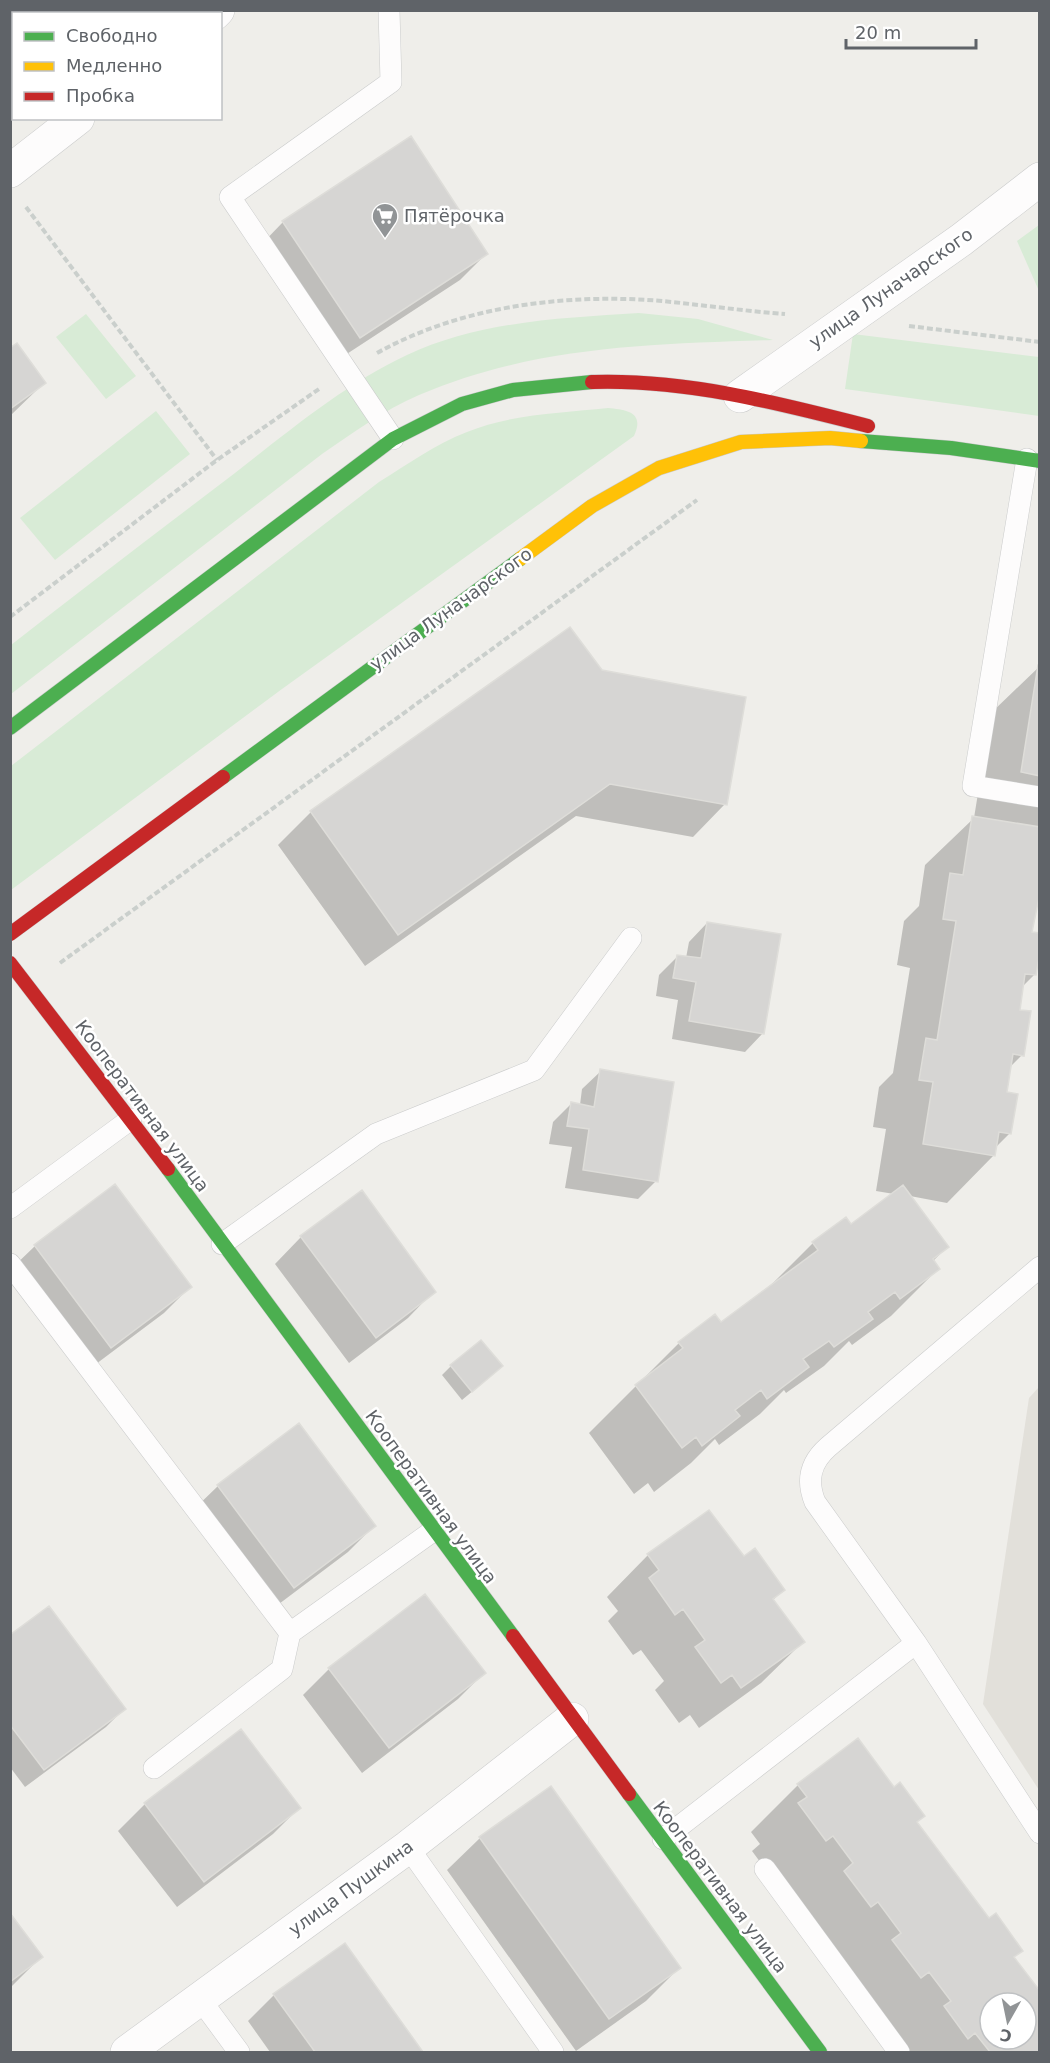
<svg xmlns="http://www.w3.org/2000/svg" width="1050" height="2063" font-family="'DejaVu Sans',sans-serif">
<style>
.education{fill:#e2e0da}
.green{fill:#d8ebd6}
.shadow{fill:#0003;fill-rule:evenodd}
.building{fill:#d6d5d3;stroke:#deddd9;stroke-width:1.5;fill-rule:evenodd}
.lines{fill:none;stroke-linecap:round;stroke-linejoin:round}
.lane-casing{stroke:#cbcccc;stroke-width:22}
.street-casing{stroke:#cbcccc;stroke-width:34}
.fast-casing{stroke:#cacacb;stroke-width:15}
.slow-casing{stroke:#cacacb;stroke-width:15}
.jam-casing{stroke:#cacacb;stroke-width:15}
.path{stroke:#cacfcc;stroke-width:4;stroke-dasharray:6 3;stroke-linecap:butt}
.lane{stroke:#fdfcfc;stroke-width:21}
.street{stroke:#fdfcfc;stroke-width:33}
.fast{stroke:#4caf50;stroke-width:14}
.slow{stroke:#ffc107;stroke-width:14}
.jam{stroke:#c62828;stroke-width:14}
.labels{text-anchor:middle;stroke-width:5;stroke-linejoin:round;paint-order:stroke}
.poi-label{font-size:18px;fill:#5f6368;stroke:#fff;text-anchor:start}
.street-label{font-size:18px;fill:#5f6368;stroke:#fff}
</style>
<rect width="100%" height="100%" fill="#efeeea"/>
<path class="education" d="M1039,1387V1790L983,1704L1029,1398Z"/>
<path class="green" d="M1039,225V224V291L1017,241Z
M639,313L698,319L773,340C652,344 533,346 419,395C384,410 353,433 322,454L11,694V645C85,587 160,530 235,473C289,431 345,384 407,355C479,321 562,318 639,313Z
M86,314L136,376L106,399L56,337Z
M853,334L1039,357V416L845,389Z
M608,408C627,410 645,412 634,436L282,689L11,890V766L379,482C408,464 436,444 467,432C510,414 563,413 608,408Z
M156,411L190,454L55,560L20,518Z"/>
<path class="shadow" d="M283,222L486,254L460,280L333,363L257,249Z
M10,349L44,383L10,416Z
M1040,666V901L1034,906L1030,933L1034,975L1022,987L1018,1011L1022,1055L1009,1068L1005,1094L1010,1133L995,1148L994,1155L947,1203L910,1196L947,1247L933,1261L938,1269L891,1316L852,1345L849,1341L824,1366L786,1393L784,1390L760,1414L719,1445L715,1439L691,1463L654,1492L648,1483L634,1494L589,1433L679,1343L721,1324L766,1290L813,1243L851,1226L894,1194L876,1191L886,1129L873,1127L879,1087L893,1073L910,968L897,965L904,921L919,906L925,865L974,818L991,713Z
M601,671L725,804L693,837L576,816L365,966L278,845L311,812Z
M707,923L763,1033L745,1052L672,1039L678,1000L656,996L659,975L678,956L686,958L689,942Z
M601,1071L656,1181L638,1199L565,1188L572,1147L549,1144L553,1122L571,1104L580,1105L582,1089Z
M115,1186L190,1287L164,1313L84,1373L10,1270L35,1246Z
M301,1237L434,1291L408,1318L349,1363L275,1264Z
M451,1366L492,1375L462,1400L442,1375Z
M218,1486L374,1526L348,1552L267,1613L191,1512Z
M648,1555L743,1558L783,1590L772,1601L803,1642L761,1683L699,1728L690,1715L679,1723L655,1690L664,1681L641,1650L633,1655L608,1621L618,1611L607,1597Z
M425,1596L484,1673L458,1699L362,1773L303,1695L329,1669Z
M10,1637L124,1709L106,1727L25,1787L10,1767Z
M241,1731L299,1808L273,1834L177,1907L118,1831L145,1804Z
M798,1785L916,1823L989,1920L1021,1951L1013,1958L1040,1994V2052H900L752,1851L760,1844L751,1832ZM990,2003H1026V2039H990Z
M480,1838L679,1968L646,2001L576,2051L447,1870Z
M10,1916L41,1957L10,1988Z
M344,1945L421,2052H270L248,2021L274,1995Z"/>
<path class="building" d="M10,58L14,62V101L10,103Z
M411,136L488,254L360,338L282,221Z
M17,343L46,383L10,409V348Z
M570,627L602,670L746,697L727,805L610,784L398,935L310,811Z
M1038,665H1040V776L1021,772Z
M972,816L1040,827V893L1032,932L1040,933V952L1036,975L1025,974L1020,1010L1031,1011L1024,1056L1013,1054L1007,1092L1018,1094L1011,1134L999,1132L995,1156L923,1144L933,1082L919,1080L926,1038L937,1040L956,921L943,919L950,873L963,875Z
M707,922L781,934L764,1034L689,1021L696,982L673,978L677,955L701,958Z
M600,1069L674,1082L658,1182L583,1170L589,1129L567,1126L571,1102L594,1107Z
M115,1184L192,1287L111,1348L34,1245Z
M903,1185L949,1247L933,1259L940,1269L900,1299L895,1292L868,1312L873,1319L834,1347L829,1341L803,1359L809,1367L767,1399L761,1390L735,1410L740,1416L702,1446L696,1437L682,1448L635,1385L683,1348L678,1342L715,1314L721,1322L818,1250L812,1242L846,1217L851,1224Z
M362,1190L436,1292L376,1338L300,1236Z
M481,1340L503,1366L472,1392L450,1365Z
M299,1423L376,1526L294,1588L217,1485Z
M709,1510L744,1556L755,1548L785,1590L773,1599L805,1642L741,1688L732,1675L721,1683L695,1647L705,1640L683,1609L675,1615L649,1578L659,1570L647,1554Z
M425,1594L486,1673L389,1748L328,1668Z
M49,1606L126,1709L44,1770L10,1725V1635Z
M241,1729L301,1808L204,1882L144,1803Z
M858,1738L894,1787L900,1782L925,1816L917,1822L989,1918L996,1913L1023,1951L1014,1957L1040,1991V2052H990L975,2033L968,2039L944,2006L951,2001L929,1972L921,1978L892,1940L901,1933L878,1902L871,1907L844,1871L853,1863L833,1836L826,1841L798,1803L807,1797L797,1784ZM990,2003H1026V2039H990Z
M551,1786L681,1968L609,2019L479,1837Z
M10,1913L43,1957L10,1982Z
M345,1943L423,2052H315L273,1994Z"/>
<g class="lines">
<g class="lane-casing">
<path id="lane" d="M389,10L391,82L230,197L393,439
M1027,459L973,786L1040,797
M10,1208L131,1119
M222,1244L376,1134L534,1070L631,938
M10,1264L290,1633L282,1669L154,1768
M290,1633L433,1531
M916,1643L1040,1833
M663,1839L916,1643L815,1502C806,1480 811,1462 828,1447L1040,1267
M408,1847L553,2052
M765,1869L899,2052
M200,1999L239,2052"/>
</g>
<g class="street-casing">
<path id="street" d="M214,14L218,10
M10,171L78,118
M740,396L961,240L1040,179
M127,2052L408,1847L572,1719"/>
</g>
<g class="fast-casing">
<path id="fast" d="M861,441L951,448L1040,461
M10,728L393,439L462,404L513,390L592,382
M223,777L520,559
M168,1169L513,1636
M629,1794L820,2052"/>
</g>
<g class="slow-casing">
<path id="slow" d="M520,559L592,506L659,468L741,442L830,438L861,441"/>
</g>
<g class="jam-casing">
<path id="jam" d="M592,382C686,379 778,403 868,426
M10,934L223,777
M10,963L168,1169
M513,1636L629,1794"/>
</g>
<path class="path" d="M26,207L217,460
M909,326L1040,342
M377,353C461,306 566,293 662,301C703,305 744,311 785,314
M10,617L217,460L319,389
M60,963L697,500"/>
<use href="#lane" class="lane"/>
<use href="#street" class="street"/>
<use href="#fast" class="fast"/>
<use href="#slow" class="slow"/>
<use href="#jam" class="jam"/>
</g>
<defs>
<g id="supermarket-pin" transform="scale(1.35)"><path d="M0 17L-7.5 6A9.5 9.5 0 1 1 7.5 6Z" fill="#919496" stroke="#fff"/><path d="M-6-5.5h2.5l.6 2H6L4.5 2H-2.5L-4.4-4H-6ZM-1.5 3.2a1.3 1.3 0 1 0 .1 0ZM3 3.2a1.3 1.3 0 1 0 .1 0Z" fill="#fff"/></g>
</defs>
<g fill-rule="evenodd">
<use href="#supermarket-pin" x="385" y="216"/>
</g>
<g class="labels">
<g class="poi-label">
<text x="404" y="222">Пятёрочка</text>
</g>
<g class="street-label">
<text transform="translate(891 288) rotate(-35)" y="6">улица Луначарского</text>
<text transform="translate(451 609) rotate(-36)" y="6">улица Луначарского</text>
<text transform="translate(142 1106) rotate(53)" y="6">Кооперативная улица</text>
<text transform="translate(431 1497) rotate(54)" y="6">Кооперативная улица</text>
<text transform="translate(720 1887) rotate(53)" y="6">Кооперативная улица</text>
<text transform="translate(351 1888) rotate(-36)" y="6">улица Пушкина</text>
</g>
</g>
<rect width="1050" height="2063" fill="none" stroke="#5f6368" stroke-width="24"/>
<rect x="12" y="12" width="210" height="108" fill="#ffffff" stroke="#bfc1c3" stroke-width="1.5"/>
<rect x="24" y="32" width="30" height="9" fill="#4caf50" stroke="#bfc1c3" stroke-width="1.5"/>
<text x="66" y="42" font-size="18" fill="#5f6368">Свободно</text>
<rect x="24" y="62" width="30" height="9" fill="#ffc107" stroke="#bfc1c3" stroke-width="1.5"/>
<text x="66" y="72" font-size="18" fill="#5f6368">Медленно</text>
<rect x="24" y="92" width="30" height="9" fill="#c62828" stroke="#bfc1c3" stroke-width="1.5"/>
<text x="66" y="102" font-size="18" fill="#5f6368">Пробка</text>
<g transform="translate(1008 2021) rotate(189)"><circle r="28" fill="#ffffff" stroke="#bfc1c3" stroke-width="1.5"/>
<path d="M0-4.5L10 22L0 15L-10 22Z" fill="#919496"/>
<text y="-9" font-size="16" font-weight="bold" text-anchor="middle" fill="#5f6368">С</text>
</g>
<path d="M846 39v9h130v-9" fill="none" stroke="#5f6368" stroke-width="3"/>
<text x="855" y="39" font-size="18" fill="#5f6368" stroke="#ffffff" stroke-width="4.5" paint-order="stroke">20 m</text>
</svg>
